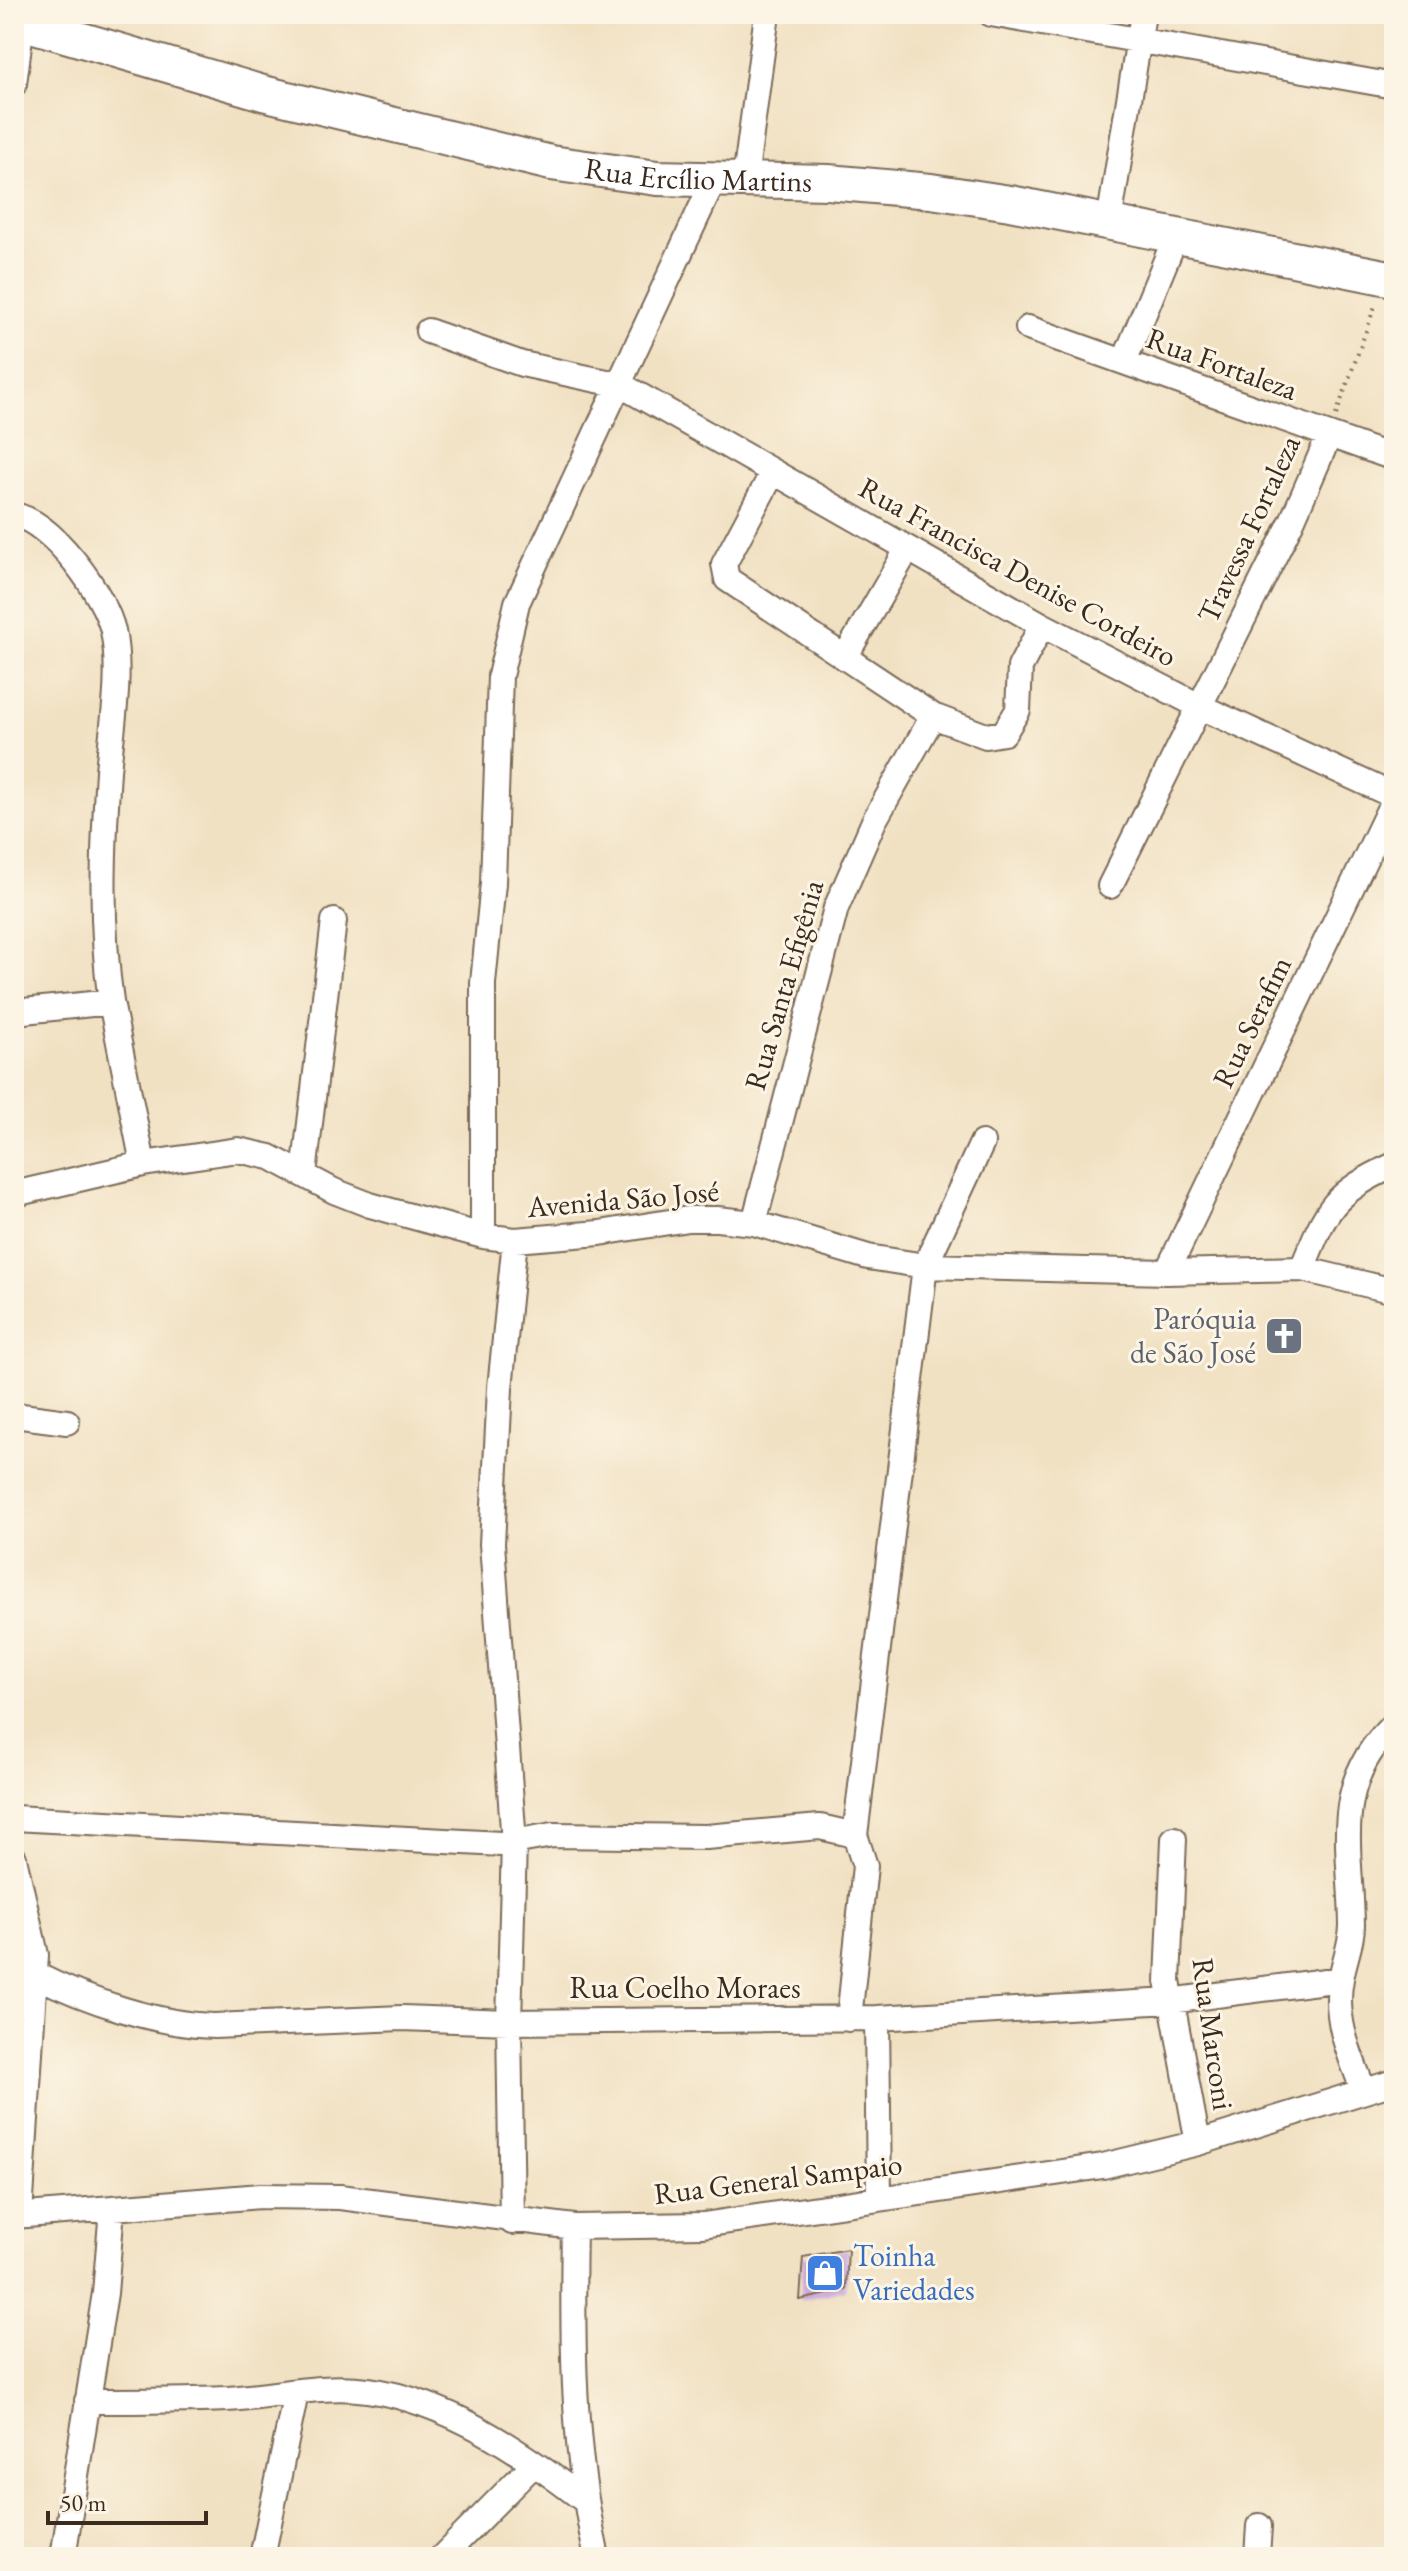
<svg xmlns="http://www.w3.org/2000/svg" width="1408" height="2571" font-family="'EB Garamond',serif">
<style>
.building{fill:#ccacdb}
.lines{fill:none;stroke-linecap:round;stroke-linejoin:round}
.street-casing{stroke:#7b6a58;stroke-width:28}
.secondary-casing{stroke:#7b6a58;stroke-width:38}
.path{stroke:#7b6a58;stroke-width:4;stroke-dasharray:2 6;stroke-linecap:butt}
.street{stroke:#fff;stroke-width:24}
.secondary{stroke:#fff;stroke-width:34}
.labels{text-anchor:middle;stroke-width:6;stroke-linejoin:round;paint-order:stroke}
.street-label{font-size:30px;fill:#3b2a1e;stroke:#fcf5e5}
.worship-label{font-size:30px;fill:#5b616d;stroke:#fcf5e5;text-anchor:end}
.shop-label{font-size:30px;fill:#366cbe;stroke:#fcf5e5;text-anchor:start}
</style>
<rect width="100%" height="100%" fill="#fcf5e5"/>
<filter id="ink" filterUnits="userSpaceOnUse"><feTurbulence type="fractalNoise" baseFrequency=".0125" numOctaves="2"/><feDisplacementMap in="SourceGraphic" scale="16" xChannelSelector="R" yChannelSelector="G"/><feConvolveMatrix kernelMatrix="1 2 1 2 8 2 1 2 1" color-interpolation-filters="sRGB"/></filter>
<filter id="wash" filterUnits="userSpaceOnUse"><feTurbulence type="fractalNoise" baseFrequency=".006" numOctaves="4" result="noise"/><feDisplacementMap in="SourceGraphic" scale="32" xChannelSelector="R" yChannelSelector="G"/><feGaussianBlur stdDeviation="1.8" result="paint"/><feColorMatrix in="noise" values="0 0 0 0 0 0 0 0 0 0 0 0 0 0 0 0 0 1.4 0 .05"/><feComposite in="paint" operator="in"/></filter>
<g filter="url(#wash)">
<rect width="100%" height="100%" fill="#f1e1c3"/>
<g id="blocks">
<path class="building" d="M848,2249L846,2290L800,2300L803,2257Z"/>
</g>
</g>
<g filter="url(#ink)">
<use href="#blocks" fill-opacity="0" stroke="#7b6a58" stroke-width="2"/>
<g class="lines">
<g class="street-casing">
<path id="street" d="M991,14L1394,86
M14,84L23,14
M745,179L767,14
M1109,222L1143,14
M1028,328L1394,458
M428,331L522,364L621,385L1042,625L1199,706L1394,796
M1124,362L1176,236
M14,515C52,521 105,595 113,631C122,675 112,726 108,771C103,849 100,924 111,1002
M845,657L907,550
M933,716L986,736L1004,733L1018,710L1020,667L1042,625
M1110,886L1292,521L1329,436
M14,1012L111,1002L143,1164
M304,1174L334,921
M14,1194L143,1164L238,1150L270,1157L334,1191L370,1205L483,1236L515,1240L600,1233L688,1219H717L754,1223L868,1257L925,1266L1167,1272L1302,1269L1394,1291
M754,1223L836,908L874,821L933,716L727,579L724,564L773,472
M483,1236V983L493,883L500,676L517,603L714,180
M1302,1269C1327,1207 1332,1194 1394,1165
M1167,1272L1394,799
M14,1415L67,1422
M14,1818L501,1844L553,1835L706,1837L820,1827L855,1835L865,1866L849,2019
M855,1835L925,1266L982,1143
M1174,1839L1168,1981L1198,2143
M14,1858L36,1955L20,2216
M36,1975C85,2000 159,2025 214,2026L402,2018L509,2022L877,2018L1170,2001L1341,1979
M877,2018L879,2199
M1364,2091C1350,2056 1333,2018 1341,1979C1344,1960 1352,1943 1352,1925C1351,1846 1330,1785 1394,1724
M14,2216L261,2196L340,2197L574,2227L703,2225L1103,2166L1198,2143L1394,2082
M512,2222L509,2022L514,1843L492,1544L500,1388L515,1240
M574,2227C572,2339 572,2448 597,2557
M87,2401C133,2401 181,2401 227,2399C273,2396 322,2384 368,2390C448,2401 522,2452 584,2500
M63,2557L105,2293L112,2209
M262,2557L296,2393
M442,2557L534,2464
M1257,2557L1259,2526"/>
</g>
<g class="secondary-casing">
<g id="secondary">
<path id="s1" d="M14,20L263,93L551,163L657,178L828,182L931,191L1010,203L1394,279"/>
</g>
</g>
<path class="path" d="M1336,415L1376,303"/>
<use href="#street" class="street"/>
<use href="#secondary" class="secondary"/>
</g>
</g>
<defs>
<g id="church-square" transform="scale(2)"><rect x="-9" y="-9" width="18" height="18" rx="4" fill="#6b7280" stroke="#fcf5e5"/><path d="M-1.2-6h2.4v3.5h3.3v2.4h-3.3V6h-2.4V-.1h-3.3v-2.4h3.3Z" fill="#fff"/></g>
<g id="shop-square" transform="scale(2)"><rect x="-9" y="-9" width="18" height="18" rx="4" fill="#3f7fe0" stroke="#fcf5e5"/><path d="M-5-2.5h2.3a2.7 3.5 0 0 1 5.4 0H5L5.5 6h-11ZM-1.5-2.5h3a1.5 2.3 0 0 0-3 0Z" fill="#fff"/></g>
</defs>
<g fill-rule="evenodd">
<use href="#church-square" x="1284" y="1336"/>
<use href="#shop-square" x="825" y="2273"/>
</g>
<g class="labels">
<g class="street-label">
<text dy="10" stroke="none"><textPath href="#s1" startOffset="704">Rua Ercílio Martins</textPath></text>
<text transform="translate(1222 364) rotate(20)" y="10">Rua Fortaleza</text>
<text transform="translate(1249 529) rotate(-65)" y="10">Travessa Fortaleza</text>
<text transform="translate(1018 572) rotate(29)" y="10">Rua Francisca Denise Cordeiro</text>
<text transform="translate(784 985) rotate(-74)" y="10">Rua Santa Efigênia</text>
<text transform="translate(1252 1022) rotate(-64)" y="10">Rua Serafim</text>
<text transform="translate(623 1199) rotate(-5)" y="10">Avenida São José</text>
<text x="685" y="1998">Rua Coelho Moraes</text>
<text transform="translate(1213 2034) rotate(82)" y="10">Rua Marconi</text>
<text transform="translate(778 2179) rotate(-7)" y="10">Rua General Sampaio</text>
</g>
<g class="worship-label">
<text x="1256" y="1329">Paróquia<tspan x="1256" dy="34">de São José</tspan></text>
</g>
<g class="shop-label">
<text x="853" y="2266">Toinha<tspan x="853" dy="34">Variedades</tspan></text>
</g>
</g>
<rect width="1408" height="2571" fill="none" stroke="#fcf5e5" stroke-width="48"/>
<path d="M48 2511v12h158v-12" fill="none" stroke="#3b2a1e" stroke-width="4"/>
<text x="60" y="2511" font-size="24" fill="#3b2a1e" stroke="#fcf5e5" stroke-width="6" paint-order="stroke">50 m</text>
</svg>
